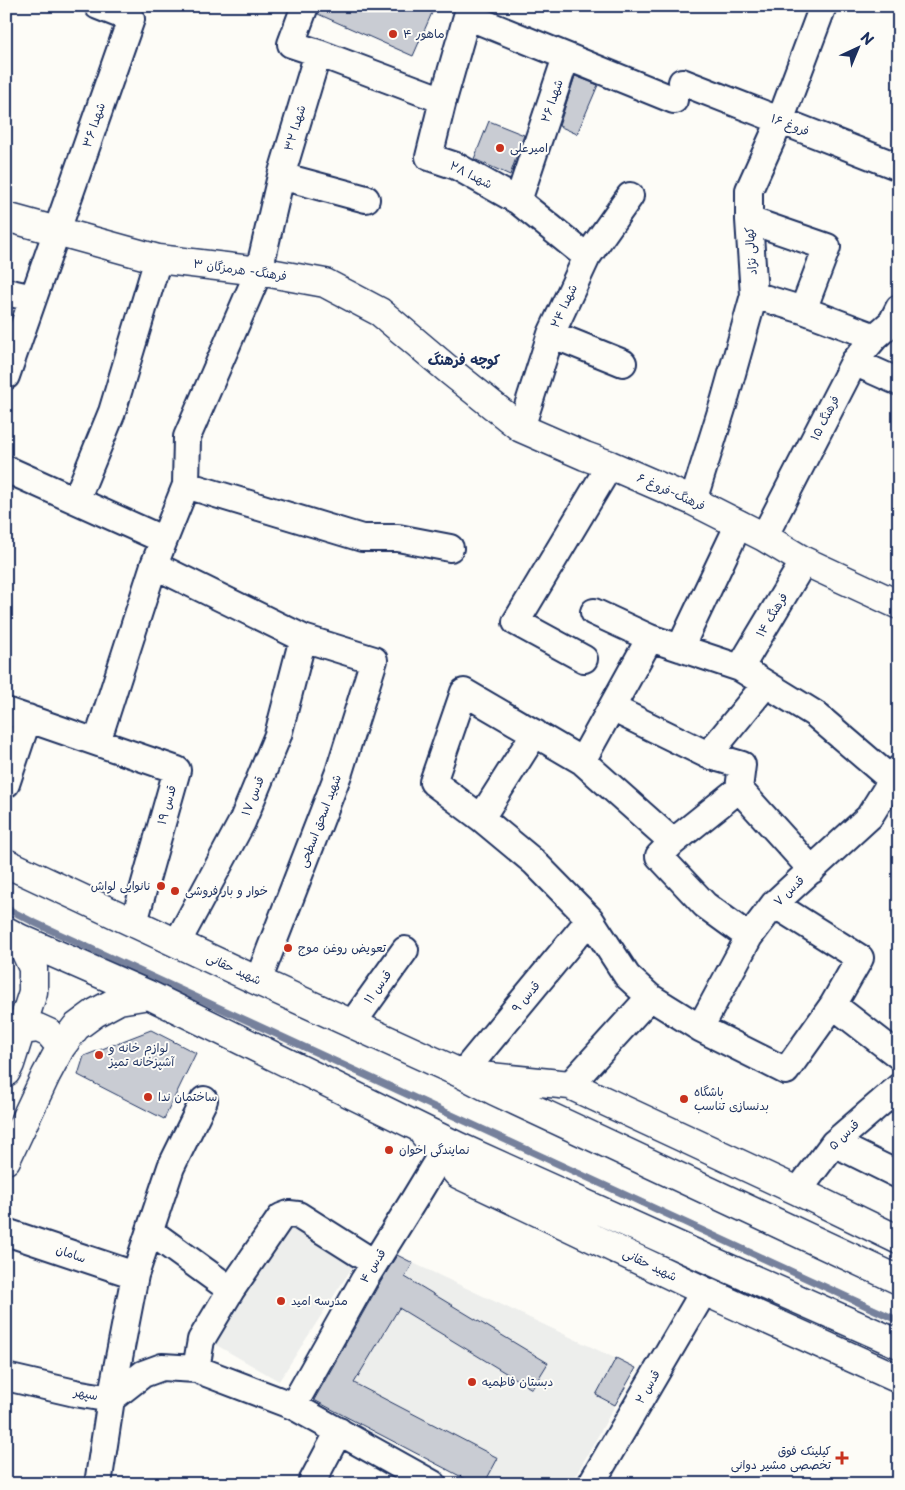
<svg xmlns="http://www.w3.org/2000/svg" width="905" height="1490" font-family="'Playpen Sans','Playpen Sans Arabic',sans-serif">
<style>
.built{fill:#edeeec}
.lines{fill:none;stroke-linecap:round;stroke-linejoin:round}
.stream{stroke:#76819c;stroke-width:7}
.building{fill:#c9ccd3;stroke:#1b2f5e}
.street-casing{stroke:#1b2f5e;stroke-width:30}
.secondary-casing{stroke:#1b2f5e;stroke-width:31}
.street{stroke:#fdfcf7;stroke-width:26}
.secondary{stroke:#fdfcf7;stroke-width:28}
.poi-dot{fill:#c8321e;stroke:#fdfcf7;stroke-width:2}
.labels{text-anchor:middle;stroke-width:4;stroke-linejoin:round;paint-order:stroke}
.poi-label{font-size:12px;fill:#1b2f5e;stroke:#fdfcf7;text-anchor:start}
.street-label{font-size:12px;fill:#1b2f5e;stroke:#fdfcf7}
.neighbourhood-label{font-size:14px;font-weight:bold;fill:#1b2f5e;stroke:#fdfcf7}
</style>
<rect width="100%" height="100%" fill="#fdfcf7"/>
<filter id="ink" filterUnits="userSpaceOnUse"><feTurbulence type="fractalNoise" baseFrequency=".02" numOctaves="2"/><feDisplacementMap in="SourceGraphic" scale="10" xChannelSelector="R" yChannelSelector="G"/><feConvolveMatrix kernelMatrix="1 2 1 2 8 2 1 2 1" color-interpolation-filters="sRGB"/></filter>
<g filter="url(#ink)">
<path class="built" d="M290,1218L355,1263L279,1381L206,1339Z
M394,1254L636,1368L571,1484H475L308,1397Z"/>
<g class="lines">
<path class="stream" d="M6,908L33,922L899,1321"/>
</g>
<path class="building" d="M320,6H435L413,56L318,14Z
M575,76L598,85L577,134L559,126Z
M489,121L524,135L510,175L474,159Z
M151,1030L196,1053L164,1119L78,1075L84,1056Z
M397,1255L413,1263L405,1277L548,1363L532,1389L399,1308L354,1383L498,1458L484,1484H475L314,1400L377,1288Z
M616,1358L636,1368L615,1405L596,1395Z"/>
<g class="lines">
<g class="street-casing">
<path id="street" d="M472,6L467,16L443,100L429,157L456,166L518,201L587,257
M467,16L674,100
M318,53L443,100
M682,82L899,167
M281,176L366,199
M518,201L566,57
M749,220L827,247L803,310
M6,292L33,298
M754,295L803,310L875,337
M551,334L623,363
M854,362L899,382
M6,376L131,19L98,6
M521,428L551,334L587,257L630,196
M6,469L164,540
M186,485L362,538H398L450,548
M76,500L112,412L158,259
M693,501L724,402L754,295L749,220V190L780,121L823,6
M764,537L854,362L875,337L892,322L899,308
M154,565L303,638L374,660L339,772L258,981
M594,612L650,638L740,668L815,714L892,780
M680,648L739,524
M584,659L516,622L610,465
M740,668L804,561
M612,708L708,755L742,765L739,789
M6,711L177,770L134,922
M97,742L154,565L186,485L187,437L259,271L281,176L318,53L291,44L305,6
M708,755L766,684
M582,761L650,638
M6,784L28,718
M481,818L535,733
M673,842L582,761L464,692L433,782L481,818L534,862L590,919L627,976L650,997L700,1028L786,1071L833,1005L860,958L774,904
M749,937L705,905L659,856L673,842L739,789L812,870
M177,943L242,822L278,735L303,638
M833,1005L899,1056
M352,1024L405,950
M700,1028L749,937L774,904L869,817L899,769
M462,1074L590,919
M570,1085L650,997
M834,1143L899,1175
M798,1191L834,1143L899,1087
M6,1232L135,1275
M151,1232L231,1290
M196,1369L201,1340L231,1290L281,1217L289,1214L298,1215L374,1263
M6,1377L75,1393L111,1399L98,1484
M111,1399L143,1374L162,1367L196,1369L293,1406L433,1484
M111,1399L135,1275L171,1167L204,1100
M293,1406L364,1280L415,1198L441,1155
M311,1484L339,1431
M591,1484L704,1291"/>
</g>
<g class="secondary-casing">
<path id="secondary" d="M6,217L158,259L259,271L325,283L380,312L450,371L521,428L585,456L610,465L693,501L764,537L804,561L899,605
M6,863L258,981L462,1074L495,1091L899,1280
M6,931L19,938L149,995L459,1147L705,1258L899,1344
M21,1030L38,1028L49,1033L61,1047
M6,1072L10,1064L33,992V968L19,938
M480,1076L570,1085L798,1191L899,1240
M424,1134L458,1174L704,1291L899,1379
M6,1160L46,1075L61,1047L76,1027L95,1013L119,1000L149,995"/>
</g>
<use href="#street" class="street"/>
<use href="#secondary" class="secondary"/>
</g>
</g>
<g class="poi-dot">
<circle cx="393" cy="34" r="5"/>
<circle cx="500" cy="148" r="5"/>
<circle cx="161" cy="886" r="5"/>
<circle cx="175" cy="891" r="5"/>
<circle cx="288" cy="948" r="5"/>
<circle cx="99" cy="1055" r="5"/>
<circle cx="148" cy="1097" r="5"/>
<circle cx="684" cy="1099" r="5"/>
<circle cx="389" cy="1150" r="5"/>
<circle cx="281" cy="1301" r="5"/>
<circle cx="472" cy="1382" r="5"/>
<path d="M839.5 1450.5h5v5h5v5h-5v5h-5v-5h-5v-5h5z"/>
</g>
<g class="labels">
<g class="poi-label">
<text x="403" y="38">ماهور ۴</text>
<text x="510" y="152">امیرعلی</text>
<text x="151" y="890" text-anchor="end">نانوایی لواش</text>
<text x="185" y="895">خوار و بار فروشی</text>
<text x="298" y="952">تعویض روغن موج</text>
<text x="109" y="1052">لوازم خانه و<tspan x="109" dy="14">آشپزخانه تمیز</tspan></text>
<text x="694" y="1096">باشگاه<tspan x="694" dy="14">بدنسازی تناسب</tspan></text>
<text x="158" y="1101">ساختمان ندا</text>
<text x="399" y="1154">نمایندگی اخوان</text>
<text x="291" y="1305">مدرسه امید</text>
<text x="482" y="1386">دبستان فاطمیه</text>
<text x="831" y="1455" text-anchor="end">کیلینک فوق<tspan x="831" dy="14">تخصصی مشیر دوانی</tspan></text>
</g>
<g class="street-label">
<text transform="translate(552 101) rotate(-71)" y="4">شهدا ۲۶</text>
<text transform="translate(94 125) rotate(-71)" y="4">شهدا ۳۶</text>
<text transform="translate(790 125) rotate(21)" y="4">فروغ ۱۶</text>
<text transform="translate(295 128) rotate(-73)" y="4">شهدا ۳۲</text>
<text transform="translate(471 175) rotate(27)" y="4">شهدا ۲۸</text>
<text transform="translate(751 251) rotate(-94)" y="4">کهالی نژاد</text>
<text transform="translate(240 270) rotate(8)" y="4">فرهنگ- هرمزگان ۳</text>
<text transform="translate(564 306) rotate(-65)" y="4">شهدا ۲۴</text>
<text transform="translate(825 418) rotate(-63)" y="4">فرهنگ ۱۵</text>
<text transform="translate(671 492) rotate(24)" y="4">فرهنگ-فروغ ۶</text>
<text transform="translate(772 615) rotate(-59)" y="4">فرهنگ ۱۴</text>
<text transform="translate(253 796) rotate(-68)" y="4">قدس ۱۷</text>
<text transform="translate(167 805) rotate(-74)" y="4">قدس ۱۹</text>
<text transform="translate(320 821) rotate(-69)" y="4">شهید اسحق اسطحی</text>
<text transform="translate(789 891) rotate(-44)" y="4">قدس ۷</text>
<text transform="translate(234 969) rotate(25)" y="4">شهید حقانی</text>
<text transform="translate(378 987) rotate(-54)" y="4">قدس ۱۱</text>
<text transform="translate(526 997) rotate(-50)" y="4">قدس ۹</text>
<text transform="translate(844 1135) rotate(-44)" y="4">قدس ۵</text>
<text transform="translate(71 1254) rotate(19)" y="4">سامان</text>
<text transform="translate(650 1265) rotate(26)" y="4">شهید حقانی</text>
<text transform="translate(373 1266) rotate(-58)" y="4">قدس ۴</text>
<text transform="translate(648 1387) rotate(-60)" y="4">قدس ۲</text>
<text transform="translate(86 1394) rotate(10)" y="4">سپهر</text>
</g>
<g class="neighbourhood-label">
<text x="464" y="365">کوچه فرهنگ</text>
</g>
</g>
<rect width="905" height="1490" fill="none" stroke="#fdfcf7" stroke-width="25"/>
<rect x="12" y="12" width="880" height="1465" fill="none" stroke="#1b2f5e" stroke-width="2" filter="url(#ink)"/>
<g transform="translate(858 48) rotate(44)" stroke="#fdfcf7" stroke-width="4" paint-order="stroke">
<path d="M0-4L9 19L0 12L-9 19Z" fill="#1b2f5e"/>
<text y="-8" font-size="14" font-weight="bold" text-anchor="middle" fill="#1b2f5e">N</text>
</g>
</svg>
